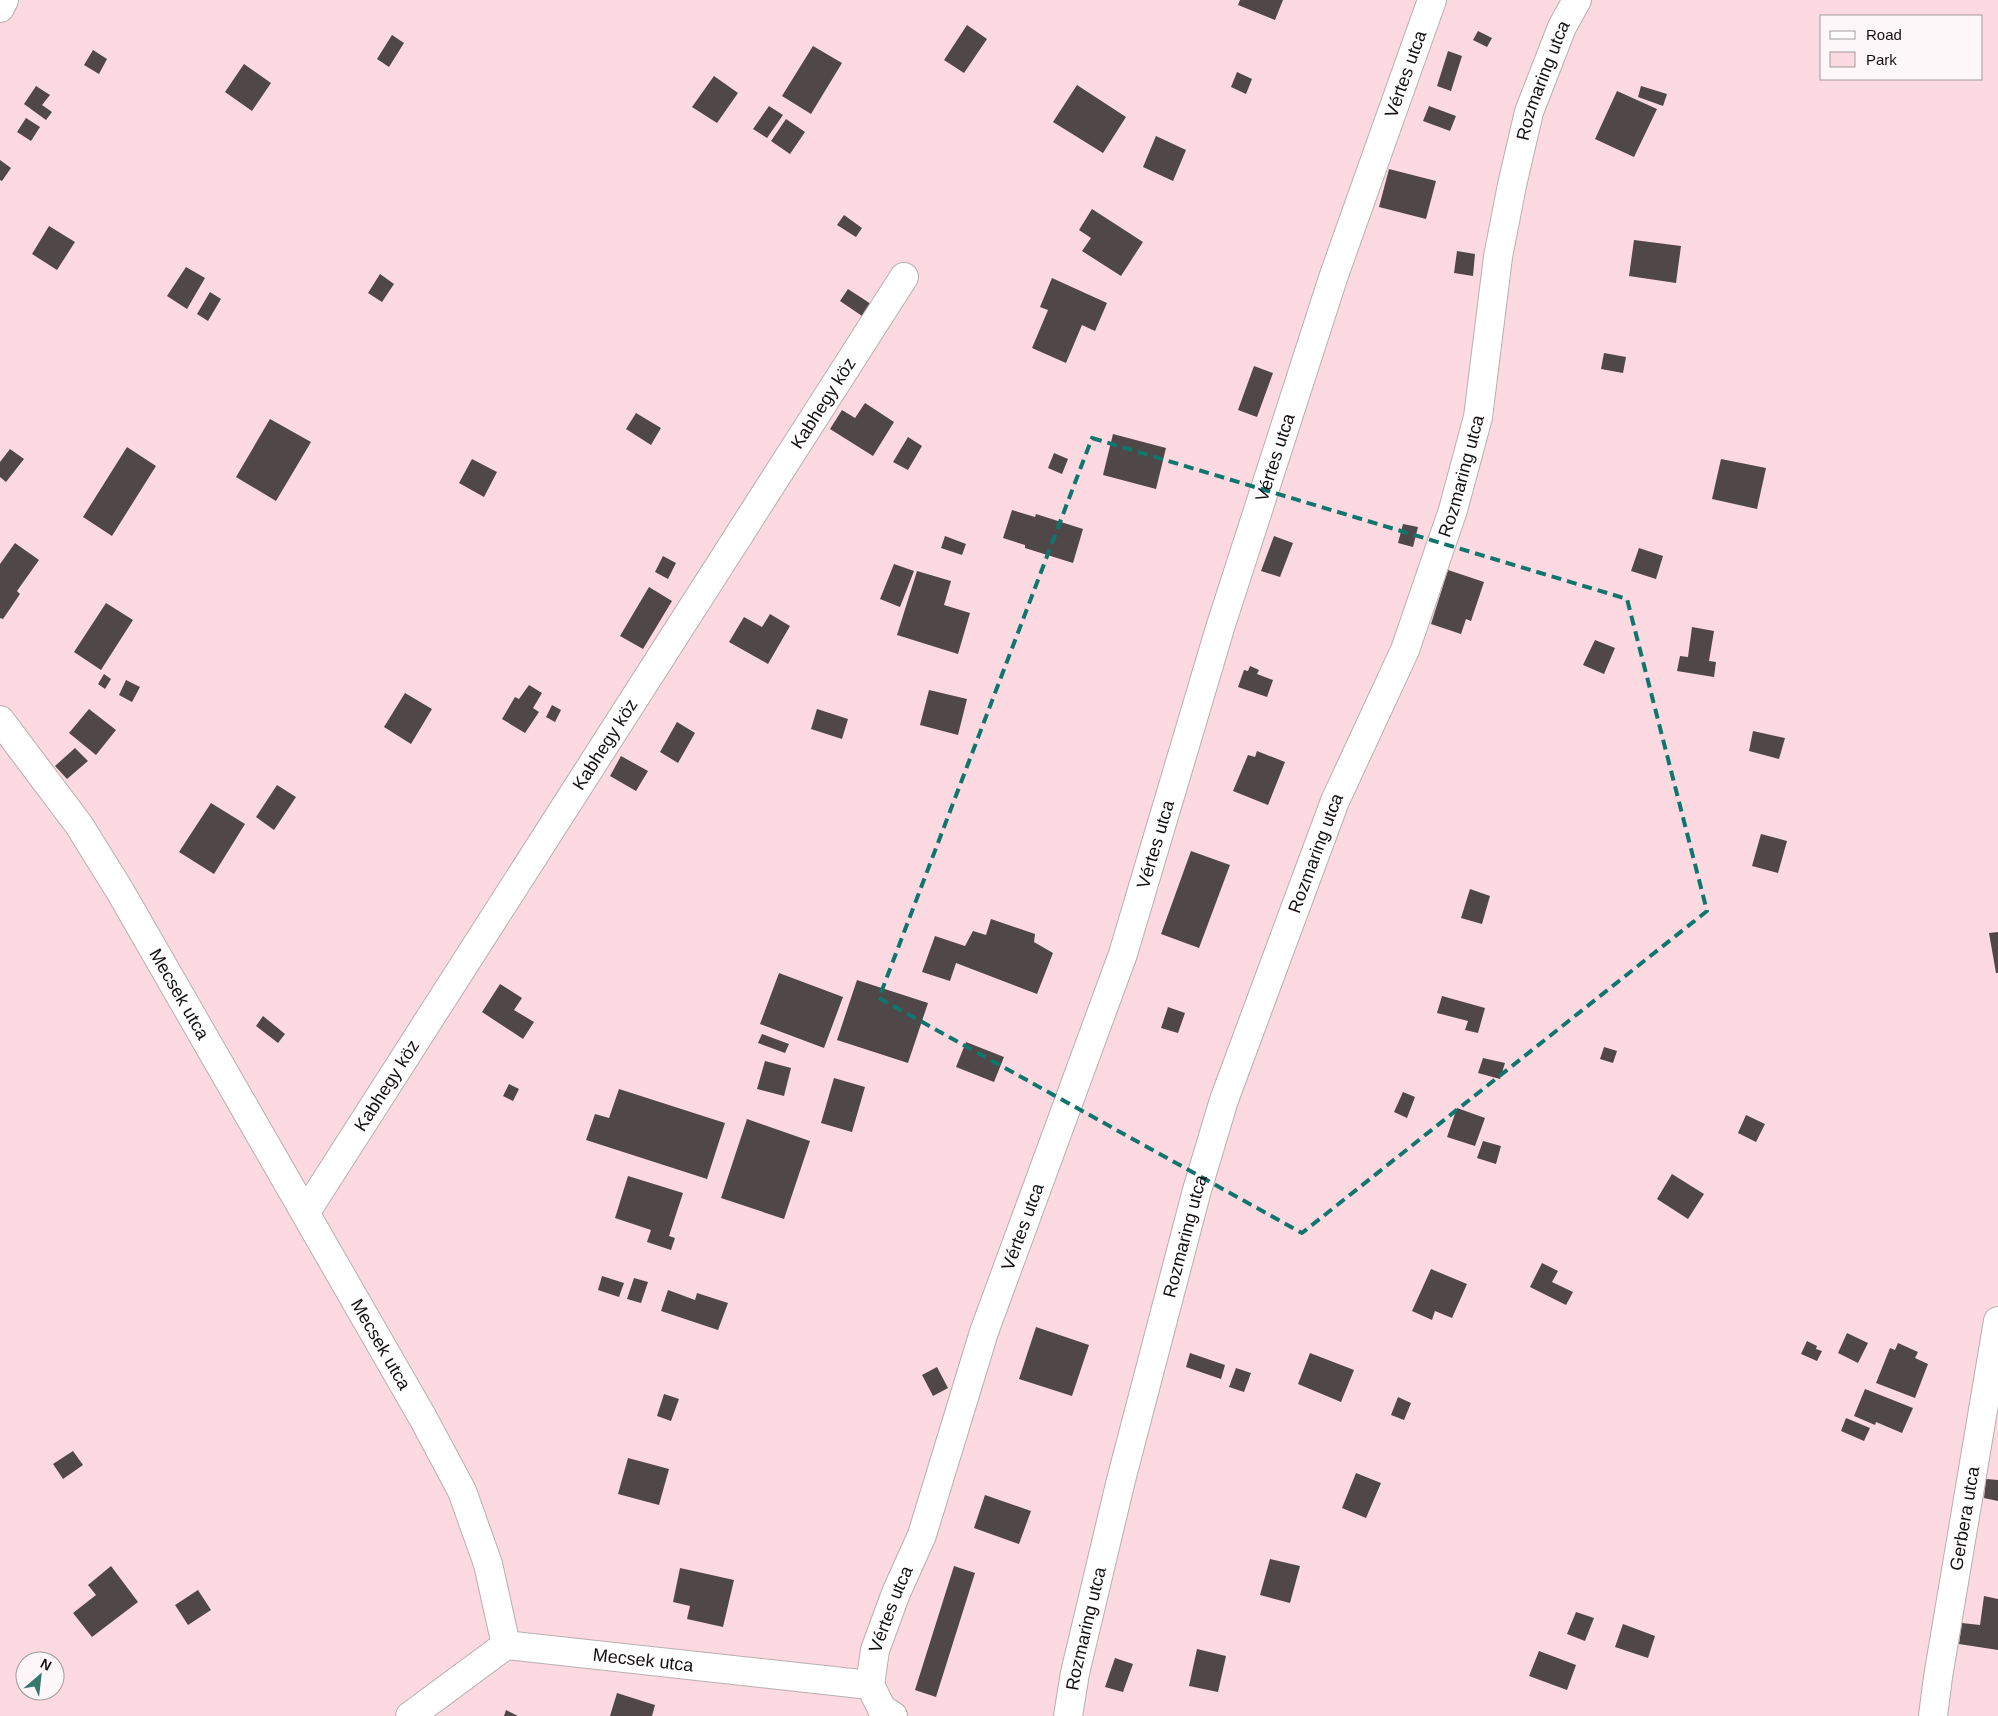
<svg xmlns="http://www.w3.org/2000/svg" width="1998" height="1716" font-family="Arial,sans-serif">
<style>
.green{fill:#fdd9e2;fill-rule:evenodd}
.building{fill:#504749}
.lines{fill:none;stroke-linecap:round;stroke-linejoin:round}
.minor-casing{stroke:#b8aeb0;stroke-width:30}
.minor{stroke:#fff;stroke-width:28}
.marked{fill:none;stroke:#0f766e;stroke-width:4;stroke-dasharray:10 6;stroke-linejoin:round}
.labels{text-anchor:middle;stroke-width:5;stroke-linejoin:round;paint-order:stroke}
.street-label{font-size:18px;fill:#141011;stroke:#fef7f9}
</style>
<rect width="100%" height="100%" fill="#fef7f9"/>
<path class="green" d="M0,0H1998V1716H0ZM1822,16H1982V79H1822ZM25,1661H55V1691H25Z"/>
<path class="building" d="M1240,0H1283L1275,20L1238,5Z
M967,25L987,39L964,73L944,60Z
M1478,31L1492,38L1487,47L1473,40Z
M392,35L404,43L389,67L377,59Z
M813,46L842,63L811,114L782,96Z
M93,50L107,59L99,74L84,65Z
M1448,51L1462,56L1451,91L1437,86Z
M244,64L271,83L252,111L225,92Z
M1237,72L1252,79L1246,94L1231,87Z
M714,76L738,93L717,123L692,107Z
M1077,85L1126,117L1103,153L1053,122Z
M36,86L50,95L42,105L52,112L46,120L24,104Z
M1641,86L1667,94L1663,106L1638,97Z
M1617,91L1657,109L1634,157L1595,139Z
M769,106L783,115L767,138L753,129Z
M1429,106L1456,116L1450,131L1423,121Z
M26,118L40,127L31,141L17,132Z
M786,119L805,132L790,154L771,141Z
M1156,136L1186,150L1173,181L1143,167Z
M0,160L11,168L2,181L0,180Z
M1389,169L1436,181L1426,219L1379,207Z
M1092,209L1143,242L1121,276L1082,251L1091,238L1079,230Z
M844,215L862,228L856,237L837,225Z
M49,226L75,242L57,270L32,254Z
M1634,240L1681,246L1676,283L1629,276Z
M1457,251L1475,254L1473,276L1454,273Z
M186,267L205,278L187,309L167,296Z
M380,274L394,284L382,302L368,293Z
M1052,278L1107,303L1095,331L1082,325L1066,363L1032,348L1048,310L1040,307Z
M848,289L871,304L862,316L840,301Z
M210,292L221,299L208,321L197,314Z
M1604,353L1626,357L1623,373L1601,369Z
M1254,366L1273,373L1257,417L1238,410Z
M865,403L894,422L873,456L830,429L842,410L855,418Z
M636,413L661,428L651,445L626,429Z
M270,419L311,442L276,501L236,477Z
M1113,434L1166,448L1156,489L1103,475Z
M908,437L922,446L908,470L893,462Z
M127,447L156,466L112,536L83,517Z
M10,449L24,459L6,482L0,477V462Z
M1054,453L1068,459L1062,474L1048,468Z
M472,459L497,472L484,497L459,483Z
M1721,459L1766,468L1757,509L1712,499Z
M1012,510L1035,517L1036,514L1083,529L1073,563L1025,548V545L1003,538Z
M1403,524L1418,527L1413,547L1398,543Z
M945,536L966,544L962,555L941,548Z
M1274,536L1293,543L1280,577L1261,571Z
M15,543L39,560L17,591L20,594L3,619L0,618V564Z
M1639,548L1663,556L1656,579L1631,571Z
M663,556L676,563L668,579L655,572Z
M894,564L914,571L900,607L880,599Z
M1448,570L1484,582L1471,621L1466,619L1461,634L1431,624Z
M917,571L951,581L944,605L970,613L958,654L897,635Z
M649,587L672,601L643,649L620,636Z
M106,603L133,620L101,670L74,652Z
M770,614L790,626L768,664L729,642L744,617L762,627Z
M1692,627L1714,631L1709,661L1716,662L1714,677L1677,671L1680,656L1688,657Z
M1595,640L1615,648L1604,674L1583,665Z
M1250,666L1259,670L1257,674L1273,680L1267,697L1238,687L1244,670L1248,671Z
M104,674L111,679L105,689L98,684Z
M126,680L140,687L132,702L119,695Z
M529,685L542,693L533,708L539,712L525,733L502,719L515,697L519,699Z
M929,690L967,699L958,735L920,725Z
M405,693L432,709L411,744L384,727Z
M552,705L561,710L555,722L546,717Z
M89,709L116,730L96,755L69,733Z
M817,709L848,719L842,739L811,729Z
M677,722L695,733L678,763L660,752Z
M1753,731L1785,738L1779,759L1749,751Z
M75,748L88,761L67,779L55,766Z
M1257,751L1285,762L1268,805L1233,791L1248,755L1255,757Z
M621,756L648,771L636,791L610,776Z
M277,785L296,797L274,830L256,817Z
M211,803L245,824L214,874L179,852Z
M1761,834L1787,841L1778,873L1752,866Z
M1191,851L1230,865L1199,948L1161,934Z
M1470,889L1490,896L1482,924L1461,918Z
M991,919L1035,934L1034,942L1053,953L1037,994L956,963L950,981L922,972L935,936L965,946L973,931L986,935Z
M1998,932V973H1996L1989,933Z
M779,973L843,997L824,1048L760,1024Z
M857,980L928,1003L908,1063L837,1040Z
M500,984L522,998L514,1010L534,1022L523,1039L482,1012Z
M1442,996L1485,1008L1478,1033L1465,1030L1468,1021L1437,1013Z
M1168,1007L1185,1013L1178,1033L1161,1028Z
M263,1016L285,1034L278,1043L256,1026Z
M762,1034L789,1044L785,1053L758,1043Z
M966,1042L1004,1057L994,1082L956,1067Z
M1604,1047L1617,1051L1613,1063L1600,1059Z
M1483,1058L1505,1063L1500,1079L1478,1073Z
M765,1061L791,1068L784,1096L757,1089Z
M834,1078L865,1087L852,1132L821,1123Z
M509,1084L519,1089L513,1101L503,1096Z
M619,1089L725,1123L707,1179L586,1140L595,1114L609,1118Z
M1403,1092L1415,1097L1407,1118L1394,1112Z
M1457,1108L1485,1118L1475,1146L1447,1137Z
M1746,1115L1765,1124L1756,1142L1738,1133Z
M747,1119L810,1141L784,1219L721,1198Z
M1483,1141L1501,1146L1496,1164L1477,1158Z
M1672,1174L1704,1194L1688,1219L1657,1199Z
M628,1176L683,1193L669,1236L675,1238L671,1250L647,1242L651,1230L615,1218Z
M1542,1263L1558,1271L1552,1282L1573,1292L1566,1305L1530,1287Z
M1431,1269L1467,1284L1452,1318L1435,1311L1432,1320L1412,1311Z
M602,1276L624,1283L619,1297L598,1290Z
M634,1278L648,1282L641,1303L627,1299Z
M668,1290L695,1300L697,1293L728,1303L718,1330L661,1311Z
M1036,1327L1089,1345L1072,1396L1019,1379Z
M1847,1333L1868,1343L1858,1363L1838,1353Z
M1807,1341L1817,1346L1816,1349L1822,1351L1817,1361L1801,1354Z
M1898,1343L1918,1352L1915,1358L1928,1364L1915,1398L1876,1383L1890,1348L1895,1350Z
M1190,1353L1225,1365L1221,1379L1186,1367Z
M1310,1353L1354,1370L1341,1402L1298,1384Z
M937,1367L948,1388L933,1396L922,1375Z
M1236,1368L1251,1373L1244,1392L1229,1387Z
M1865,1389L1913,1408L1902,1433L1876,1422L1875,1425L1854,1416Z
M664,1394L679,1399L671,1421L657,1416Z
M1398,1397L1411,1403L1404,1420L1391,1415Z
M1846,1418L1870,1428L1864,1441L1841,1431Z
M73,1451L83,1465L63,1479L53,1464Z
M628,1458L669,1469L659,1505L618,1494Z
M1356,1473L1381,1483L1366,1518L1342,1508Z
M1986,1479L1998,1480V1501L1984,1498Z
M985,1495L1031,1511L1019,1544L974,1528Z
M1270,1559L1300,1566L1290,1603L1260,1595Z
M111,1566L138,1602L92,1637L73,1613L96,1595L88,1585Z
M954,1566L975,1573L936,1697L915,1690Z
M680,1568L734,1580L723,1627L687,1619L690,1606L673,1602Z
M198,1590L211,1610L188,1625L175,1605Z
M1984,1596L1998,1599V1650L1959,1644L1962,1623L1980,1625Z
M1576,1612L1594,1618L1585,1641L1567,1634Z
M1623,1624L1655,1636L1648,1658L1615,1647Z
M1197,1649L1226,1656L1218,1692L1189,1686Z
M1539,1651L1576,1665L1567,1690L1529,1676Z
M1115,1658L1133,1664L1123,1692L1105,1687Z
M617,1693L655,1705L652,1716H610Z
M506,1710L518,1716H504Z"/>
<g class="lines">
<g class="minor-casing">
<g id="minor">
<path d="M0,8L4,0"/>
<path id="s1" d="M0,720L79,825L120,891L423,1418L462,1491L488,1564L506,1645"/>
<path id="s2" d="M306,1212L904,277"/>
<path id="s3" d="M506,1645L870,1685L882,1709L893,1716"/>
<path id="s4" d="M870,1685L875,1650L896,1593L922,1535L984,1332L1123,954L1220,628L1334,275L1432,0"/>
<path d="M410,1716L506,1645"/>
<path id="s5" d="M1068,1716L1075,1673L1121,1480L1197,1190L1224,1100L1335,801L1405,650L1453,510L1478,417L1498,257L1512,185L1529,112L1562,27L1577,0"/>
<path id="s6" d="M1933,1716L1938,1677L1998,1321"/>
</g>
</g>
<use href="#minor" class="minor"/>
</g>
<path class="marked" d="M1092,438L1627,599L1707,911L1302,1233L879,998Z"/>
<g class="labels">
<g class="street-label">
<text dy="6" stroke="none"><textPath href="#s4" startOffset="1699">Vértes utca</textPath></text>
<text dy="6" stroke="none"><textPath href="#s5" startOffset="1709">Rozmaring utca</textPath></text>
<text dy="6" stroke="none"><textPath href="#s2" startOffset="960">Kabhegy köz</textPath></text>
<text dy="6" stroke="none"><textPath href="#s4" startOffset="1294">Vértes utca</textPath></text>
<text dy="6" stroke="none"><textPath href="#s5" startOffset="1304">Rozmaring utca</textPath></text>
<text dy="6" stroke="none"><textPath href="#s2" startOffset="555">Kabhegy köz</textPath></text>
<text dy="6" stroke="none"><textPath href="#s4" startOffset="889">Vértes utca</textPath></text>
<text dy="6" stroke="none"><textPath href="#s5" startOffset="899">Rozmaring utca</textPath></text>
<text dy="6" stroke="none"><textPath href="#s1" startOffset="328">Mecsek utca</textPath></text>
<text dy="6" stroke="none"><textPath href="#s2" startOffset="150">Kabhegy köz</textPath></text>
<text dy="6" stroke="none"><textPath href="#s4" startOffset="484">Vértes utca</textPath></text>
<text dy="6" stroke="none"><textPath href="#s5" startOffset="494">Rozmaring utca</textPath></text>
<text dy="6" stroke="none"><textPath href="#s1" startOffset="732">Mecsek utca</textPath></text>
<text dy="6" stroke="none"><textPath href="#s6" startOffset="200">Gerbera utca</textPath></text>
<text dy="6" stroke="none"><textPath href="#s4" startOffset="79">Vértes utca</textPath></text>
<text dy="6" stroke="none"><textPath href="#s5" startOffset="89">Rozmaring utca</textPath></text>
<text dy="6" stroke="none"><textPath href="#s3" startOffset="138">Mecsek utca</textPath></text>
</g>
</g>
<rect x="1820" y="15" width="162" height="65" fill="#fef7f9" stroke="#a09b9c"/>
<rect x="1830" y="31" width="25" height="8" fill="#ffffff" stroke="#a09b9c"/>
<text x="1866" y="40" font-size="15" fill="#141011">Road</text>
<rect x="1830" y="52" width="25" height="15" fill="#fdd9e2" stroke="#a09b9c"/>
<text x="1866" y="65" font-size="15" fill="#141011">Park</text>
<g transform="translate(40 1676) rotate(28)"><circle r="24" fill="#fef7f9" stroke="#a09b9c"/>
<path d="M0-4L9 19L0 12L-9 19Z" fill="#35796d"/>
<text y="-8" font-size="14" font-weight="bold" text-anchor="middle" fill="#141011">N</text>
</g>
</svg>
